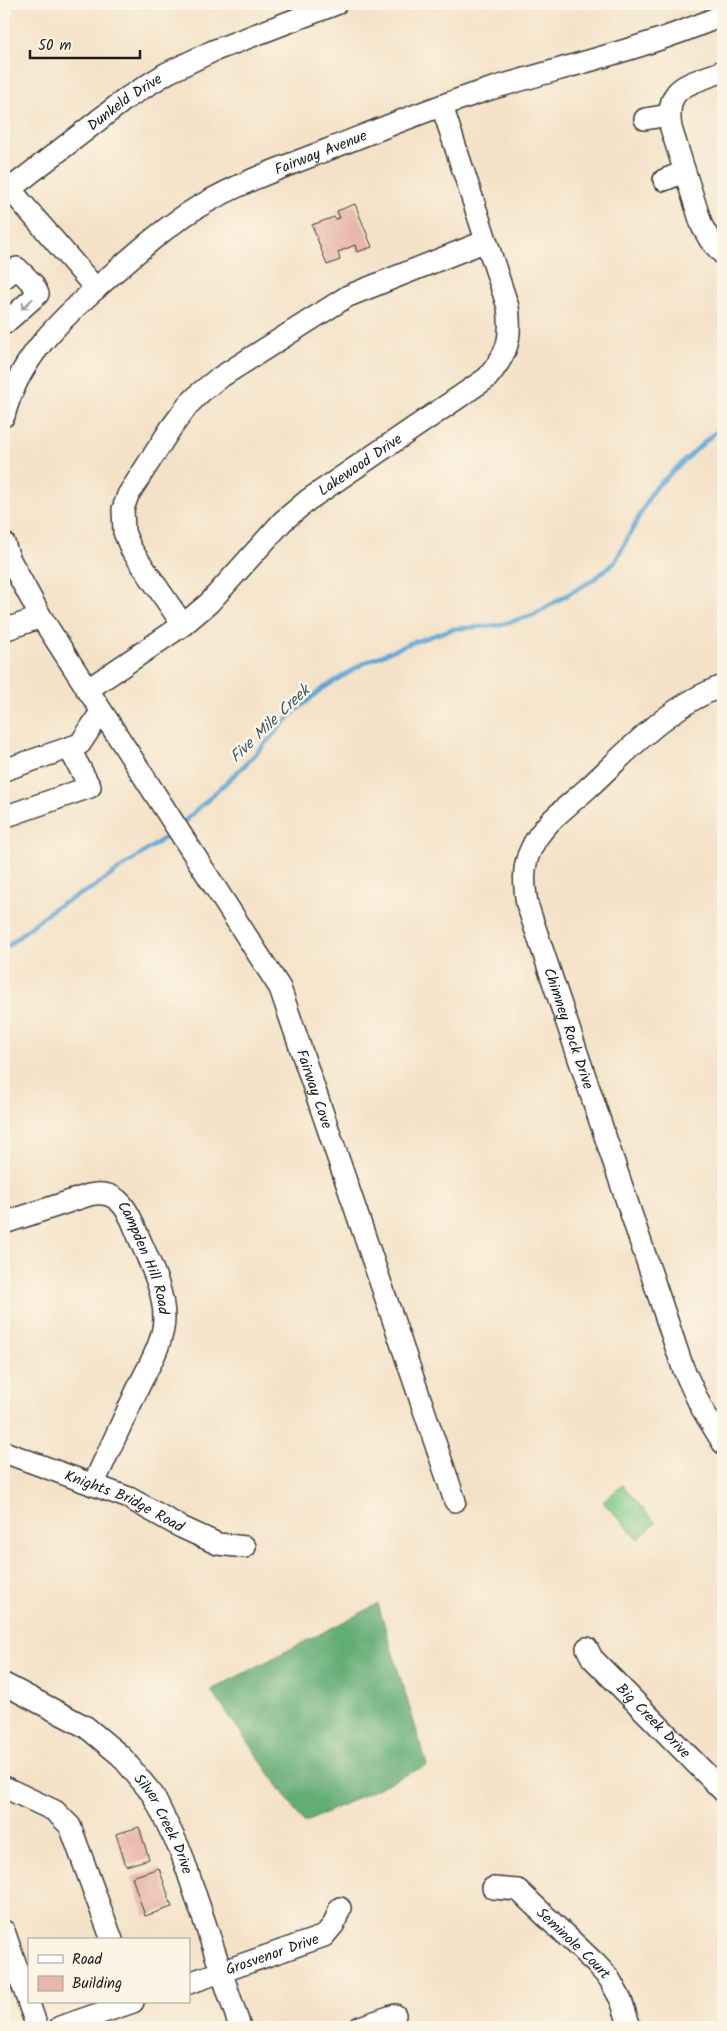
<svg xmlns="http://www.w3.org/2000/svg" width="727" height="2031" font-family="Kalam,sans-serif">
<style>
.green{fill:#78c788;stroke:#4a7252}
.forest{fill:#62ac74;stroke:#3f6448}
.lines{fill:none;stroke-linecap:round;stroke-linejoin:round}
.stream{stroke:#5ca6d4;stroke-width:4.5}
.building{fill:#e8b6ab}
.minor-casing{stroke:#3c3a36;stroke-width:24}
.minor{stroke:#fff;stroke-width:21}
.oneway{stroke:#999}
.labels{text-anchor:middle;stroke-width:5;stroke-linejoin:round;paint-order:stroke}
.street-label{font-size:15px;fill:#1c1c1c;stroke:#fcf5e5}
.water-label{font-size:16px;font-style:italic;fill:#395a6f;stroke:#fcf5e5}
</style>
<rect width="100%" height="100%" fill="#fcf5e5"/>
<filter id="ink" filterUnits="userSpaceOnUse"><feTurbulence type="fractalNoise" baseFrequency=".02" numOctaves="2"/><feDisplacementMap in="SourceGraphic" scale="10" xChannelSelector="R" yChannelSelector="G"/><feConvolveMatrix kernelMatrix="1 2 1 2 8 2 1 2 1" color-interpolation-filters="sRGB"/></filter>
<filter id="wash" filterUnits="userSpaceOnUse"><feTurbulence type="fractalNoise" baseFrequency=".0096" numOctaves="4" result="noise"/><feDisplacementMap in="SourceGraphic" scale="20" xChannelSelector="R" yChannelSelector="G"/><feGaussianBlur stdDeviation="1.12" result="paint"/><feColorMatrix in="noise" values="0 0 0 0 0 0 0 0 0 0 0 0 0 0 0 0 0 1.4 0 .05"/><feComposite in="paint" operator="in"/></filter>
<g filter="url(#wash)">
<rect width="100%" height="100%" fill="#f4e2c8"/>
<path class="green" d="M622,1485L656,1523L638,1539L603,1502Z"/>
<path class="forest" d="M378,1604L427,1765L304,1823L211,1690Z"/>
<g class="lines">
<path class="stream" d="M182,824L250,760L293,713L322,689L364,663L408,644L453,629L500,625L533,615L593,580L615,562L653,490L713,434L723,430
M4,949L54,908L94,887L173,832"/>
</g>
<g id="blocks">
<path class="building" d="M355,204L372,247L357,252L355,245L338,252L340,260L327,265L312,225L334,217L335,219L340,218L337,211Z
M139,1827L149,1859L126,1866L116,1834Z
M159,1868L172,1907L145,1916L132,1877Z"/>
</g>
</g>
<g filter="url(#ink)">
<use href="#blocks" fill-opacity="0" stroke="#3c3a36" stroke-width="1"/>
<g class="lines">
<g class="minor-casing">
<g id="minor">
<path d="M723,71C689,85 664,84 671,128L702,226L710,240L723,254"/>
<path d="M645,119L669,115"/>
<path d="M664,180L684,172"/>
<path d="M4,182L96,289"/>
<path id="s1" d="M10,189L127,98L167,73L213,51L336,4"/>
<path d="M4,278L17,268L33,284L38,294L4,324"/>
<path id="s2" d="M4,416C18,360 59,321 101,284C132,257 163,228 198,207C239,183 283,167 327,150C380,129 433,107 487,90C566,66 648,48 723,15"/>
<path id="s3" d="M4,543L9,558L41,617L280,988L455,1501"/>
<path d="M183,625L131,549L124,532L123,509L128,495L171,428L188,405L201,392L216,380L348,296L486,241"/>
<path d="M4,630L41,617"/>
<path id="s4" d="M723,686C670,704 628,751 588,788C568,806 542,824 531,849C522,867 524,885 527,904L683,1368L701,1407L723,1443"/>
<path id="s5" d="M87,690L183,625L209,603L283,521L308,500L487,378C508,353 512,339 508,307L442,106"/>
<path d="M4,770L80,744L101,712"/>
<path d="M4,817L90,787L69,748"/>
<path id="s6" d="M4,1223L89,1195C115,1189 126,1205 135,1228C146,1256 164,1287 164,1318C164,1342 148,1367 138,1388C123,1420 108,1453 93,1485"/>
<path id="s7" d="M4,1452L129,1498L181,1527L218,1544L245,1547"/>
<path id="s8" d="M587,1648L592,1658L723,1791"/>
<path id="s9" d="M4,1684L86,1727L121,1756L153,1795L181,1852L240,2027"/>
<path d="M4,1787L55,1811L70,1826L112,1940"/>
<path id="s10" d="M493,1888L518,1890L595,1963L609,1978L621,2000L630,2027"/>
<path d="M4,1931L37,2027"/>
<path id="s11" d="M189,1983L324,1936L334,1924L340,1908"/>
<path d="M60,2027L133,2002"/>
<path d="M360,2027L395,2015"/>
</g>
</g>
<use href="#minor" class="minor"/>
</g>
<defs><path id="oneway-shaft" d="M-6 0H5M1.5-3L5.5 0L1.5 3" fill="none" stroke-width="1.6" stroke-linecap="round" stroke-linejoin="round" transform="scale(1.25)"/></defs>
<use class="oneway" href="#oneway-shaft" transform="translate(27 304) rotate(138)"/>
</g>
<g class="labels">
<g class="street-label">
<text dy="5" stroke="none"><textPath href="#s1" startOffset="144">Dunkeld Drive</textPath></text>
<text dy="5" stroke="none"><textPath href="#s2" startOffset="425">Fairway Avenue</textPath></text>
<text dy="5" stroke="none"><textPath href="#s5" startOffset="356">Lakewood Drive</textPath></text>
<text dy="5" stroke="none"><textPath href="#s4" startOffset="442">Chimney Rock Drive</textPath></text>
<text dy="5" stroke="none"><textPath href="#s3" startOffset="631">Fairway Cove</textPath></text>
<text dy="5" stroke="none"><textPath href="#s6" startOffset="184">Campden Hill Road</textPath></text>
<text dy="5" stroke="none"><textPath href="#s7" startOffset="130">Knights Bridge Road</textPath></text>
<text dy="5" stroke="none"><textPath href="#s8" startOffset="99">Big Creek Drive</textPath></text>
<text dy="5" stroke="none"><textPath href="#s9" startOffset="219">Silver Creek Drive</textPath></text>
<text dy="5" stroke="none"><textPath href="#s10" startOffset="102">Seminole Court</textPath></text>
<text dy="5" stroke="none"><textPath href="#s11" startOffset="88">Grosvenor Drive</textPath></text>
</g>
<g class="water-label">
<text transform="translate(269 723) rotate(-44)" y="6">Five Mile Creek</text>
</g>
</g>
<rect width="727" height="2031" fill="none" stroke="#fcf5e5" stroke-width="20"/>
<rect x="28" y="1938" width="162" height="65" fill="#fcf5e5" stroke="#a29e95"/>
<rect x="38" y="1955" width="25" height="8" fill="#ffffff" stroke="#a29e95"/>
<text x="72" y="1964" font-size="15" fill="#1c1c1c">Road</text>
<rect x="38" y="1976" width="25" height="15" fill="#e8b6ab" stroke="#a29e95"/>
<text x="72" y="1988" font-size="15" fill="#1c1c1c">Building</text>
<path d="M30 50v8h110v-8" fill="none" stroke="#1c1c1c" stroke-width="2.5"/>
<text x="38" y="50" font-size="15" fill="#1c1c1c" stroke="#fcf5e5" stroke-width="4" paint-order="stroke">50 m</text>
</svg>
